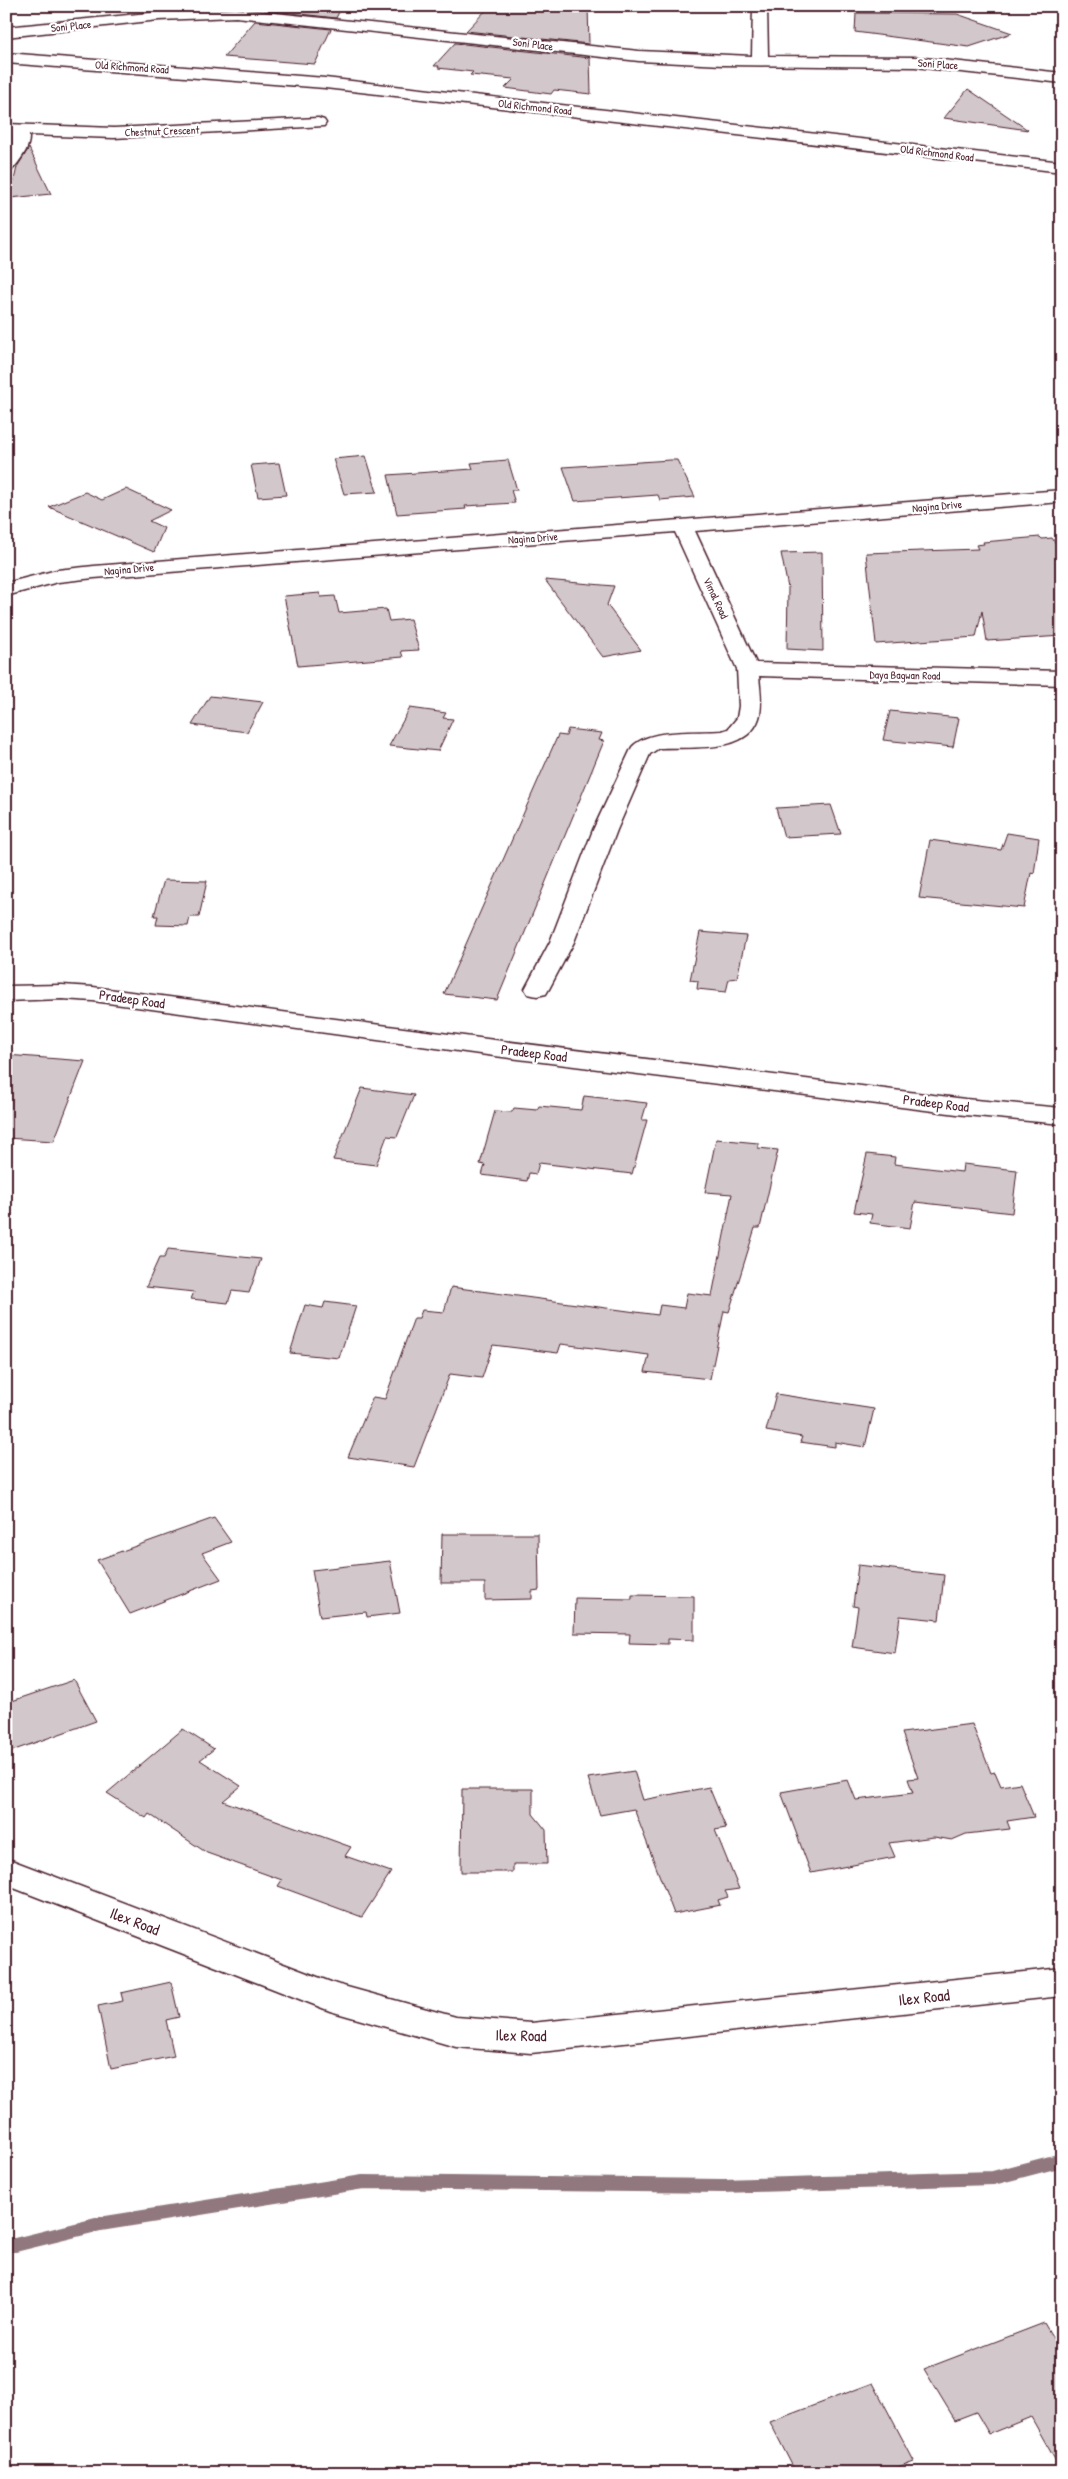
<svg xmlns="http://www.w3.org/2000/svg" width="1068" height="2479" font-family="'Patrick Hand',sans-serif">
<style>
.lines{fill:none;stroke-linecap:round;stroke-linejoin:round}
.stream{stroke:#91787e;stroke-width:14}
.building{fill:#d2c7cb;stroke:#4a1f2b}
.minor-casing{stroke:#4a1f2b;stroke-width:3}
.tertiary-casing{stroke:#4a1f2b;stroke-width:3}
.minor{fill:#fff;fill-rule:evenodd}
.tertiary{fill:#fff;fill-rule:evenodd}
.labels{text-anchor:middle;stroke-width:4.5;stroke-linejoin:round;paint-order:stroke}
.far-street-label{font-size:11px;fill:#4a1f2b;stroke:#fff}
.street-label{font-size:14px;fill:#4a1f2b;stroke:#fff}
.near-street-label{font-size:16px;fill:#4a1f2b;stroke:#fff}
</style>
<rect width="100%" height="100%" fill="#fff"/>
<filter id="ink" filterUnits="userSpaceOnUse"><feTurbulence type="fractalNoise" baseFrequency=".02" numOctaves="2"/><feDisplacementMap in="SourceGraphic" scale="10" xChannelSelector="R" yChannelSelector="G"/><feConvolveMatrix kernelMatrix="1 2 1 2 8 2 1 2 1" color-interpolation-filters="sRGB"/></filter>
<g filter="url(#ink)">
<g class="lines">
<path class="stream" d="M6,2245H15L100,2224L363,2182L723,2186L993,2178L1062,2160"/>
</g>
<path class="building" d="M267,6H342L336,18L264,10Z
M490,6H588L589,44L466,31Z
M856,13L957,14L1012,33L969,47L855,32Z
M255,21L331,29L315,64L224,57Z
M455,43L590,58L591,94L554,90L551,94L505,88L514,79L470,75L473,72L438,68L439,66H434Z
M968,89L1028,130L944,118Z
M29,148L51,194L10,198L17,167Z
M366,456L377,492L344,494L333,459Z
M508,460L517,490H511L515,503L465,506L466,509L397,514L388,475L473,469L471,463Z
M670,460H677L695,497L660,500L658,495L575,501L563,467Z
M279,463L286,495L258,497L251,465Z
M126,489L171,510L149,521L164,528L154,552L49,507L85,492L102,500Z
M1040,537L1042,539L1052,538L1062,552V636L987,641L982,611L976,637L876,644L866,553L978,549L976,545L984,544L983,542Z
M822,552L823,651L787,649L788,588L781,553Z
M545,580L614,586L607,605L641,650L603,657Z
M320,593L321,597L335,596L339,613L386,609L389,621L410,619L419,650L401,651L403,657L298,666L284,596Z
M210,696L263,702L247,732L192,725Z
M410,708L446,713L443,718L453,719L438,751L389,746Z
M890,711L959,718L953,747L883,740Z
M568,729L602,733L599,740L604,741L497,1000L444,994L558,735L566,736Z
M831,805L841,834L784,837L776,808Z
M1007,833L1039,838L1034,874L1031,873L1024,908L919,898L930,840L1001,850Z
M164,880L207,881L199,917H190L188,926L156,925L158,916H154Z
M700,932L746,936L737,978L729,979L726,992L697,989L698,981L690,980Z
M6,1055L85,1061L54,1141L6,1138Z
M362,1088L414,1095L397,1137L387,1136L376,1165L333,1160Z
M584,1096L647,1103L642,1120H647L632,1174L539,1163L536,1174L529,1173L527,1181L482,1175L485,1165L480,1164L495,1111L512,1112L514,1108L537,1110L539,1106L581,1110Z
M716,1139L758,1143V1148L778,1150L760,1228H755L729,1312L724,1311L710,1379L645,1372L649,1355L561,1344L558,1353L493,1345L482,1378L450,1374L414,1467L348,1457L373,1397L385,1399L414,1318H419L422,1310L444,1312L451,1287L658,1315L660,1305L684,1308L687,1293L712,1296L732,1194L705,1192Z
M867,1154L895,1157L894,1164L962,1172L963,1164L1017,1170L1012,1213L915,1202L910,1228L870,1223L872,1214L854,1212Z
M168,1249L261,1259L249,1293L232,1291L228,1303L191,1299L194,1292L146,1287L159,1258H164Z
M325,1302L356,1306L339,1358L290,1353L305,1305L323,1308Z
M776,1394L874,1409L865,1447L835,1442V1447L800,1442L802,1437L766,1431Z
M214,1518L231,1542L202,1553L221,1579L130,1614L97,1560Z
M442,1534H538L539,1590L532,1591V1599L485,1600V1583H441Z
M390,1561L400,1613L367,1617L366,1612L320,1617L312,1570Z
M858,1565L944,1575L939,1620L900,1616L895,1653L852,1647L858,1607L853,1606Z
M632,1595L694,1596V1640L668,1639V1644L629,1643L630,1634L574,1633L575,1598L632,1599Z
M74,1680L96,1721L6,1753V1703Z
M972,1724L991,1773L995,1772L1001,1786L1020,1783L1034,1817L1007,1821L1010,1829L966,1834L952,1840L934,1837L889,1843L895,1857L811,1873L781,1792L848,1780L856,1800L913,1793L908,1779L918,1778L902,1733Z
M183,1729L214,1749L200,1760L241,1786L223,1801L351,1847L345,1856L391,1872L362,1917L278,1886L282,1880L207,1853L149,1814L146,1818L107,1793Z
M634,1771L643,1800L709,1787L726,1828L715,1830L739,1889L725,1891L728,1897L718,1900L720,1905L674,1914L634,1809L600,1815L588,1778Z
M462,1789H533V1814L546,1830L547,1864H513V1872H461Z
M171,1982L179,2017L166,2020L174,2056L111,2069L98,2006L123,2001L121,1993Z
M1044,2323L1062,2353V2472L1031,2417L989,2434L976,2412L955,2420L924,2369Z
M873,2383L914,2461L882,2473H796L770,2422Z"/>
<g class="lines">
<g class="minor-casing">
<path id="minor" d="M753,6H767L768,56L915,57L1062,73V83L915,67L723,65L639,61L236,17L159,20L6,37V27L159,12L236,9L639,51L752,56Z
M318,118L324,120L326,123L324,126L114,138L29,135C30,149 20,160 12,170L6,172V156L12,145V134H6V124L114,128Z
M1062,490V502L695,531L756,663L1062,671V685L759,676C760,689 763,705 759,718C747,755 689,746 659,748L650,754L617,830L574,942L549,989L546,994L537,996L528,994L525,989L550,942L593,830L632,747C649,728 696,733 722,731L728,729L737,718L739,706L737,669L675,532L94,578L58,582L6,596V583L57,570L94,566Z
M62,985L93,987L487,1039L965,1099L1062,1108V1124L965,1115L487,1055L93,1001L62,999L6,1001V986Z
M6,1858L336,1984L456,2017L531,2023L1062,1968V1996L531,2053L456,2047L330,2011L6,1885Z"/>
</g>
<g class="tertiary-casing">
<path id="tertiary" d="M6,53L325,78L1062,162V172L325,88L6,63Z"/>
</g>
<use href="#minor" class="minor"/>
<use href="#tertiary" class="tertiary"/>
</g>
</g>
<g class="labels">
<g class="far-street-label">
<text transform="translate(71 26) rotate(-6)" y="4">Soni Place</text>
<text transform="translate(533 44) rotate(7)" y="4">Soni Place</text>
<text transform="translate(938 64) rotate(4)" y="4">Soni Place</text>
<text transform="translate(132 67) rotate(4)" y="4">Old Richmond Road</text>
<text transform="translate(535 107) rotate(6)" y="4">Old Richmond Road</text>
<text transform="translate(162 131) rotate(-2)" y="4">Chestnut Crescent</text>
<text transform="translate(937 153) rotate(7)" y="4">Old Richmond Road</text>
<text transform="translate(937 506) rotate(-5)" y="4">Nagina Drive</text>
<text transform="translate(533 538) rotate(-4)" y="4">Nagina Drive</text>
<text transform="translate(129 569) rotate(-5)" y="4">Nagina Drive</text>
<text transform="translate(716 598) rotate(65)" y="4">Vimal Road</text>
<text transform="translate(905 675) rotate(1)" y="4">Daya Bagwan Road</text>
</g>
<g class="street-label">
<text transform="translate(132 999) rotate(8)" y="5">Pradeep Road</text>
<text transform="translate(534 1053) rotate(7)" y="5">Pradeep Road</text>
<text transform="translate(936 1103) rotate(7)" y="5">Pradeep Road</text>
</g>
<g class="near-street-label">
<text transform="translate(135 1921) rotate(21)" y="6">Ilex Road</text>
<text transform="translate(924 1997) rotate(-6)" y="6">Ilex Road</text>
<text transform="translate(521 2035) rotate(1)" y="6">Ilex Road</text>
</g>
</g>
<rect width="1068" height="2479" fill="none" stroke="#fff" stroke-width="25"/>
<rect x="12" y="12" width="1043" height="2454" fill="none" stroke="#4a1f2b" stroke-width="2" filter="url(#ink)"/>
</svg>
